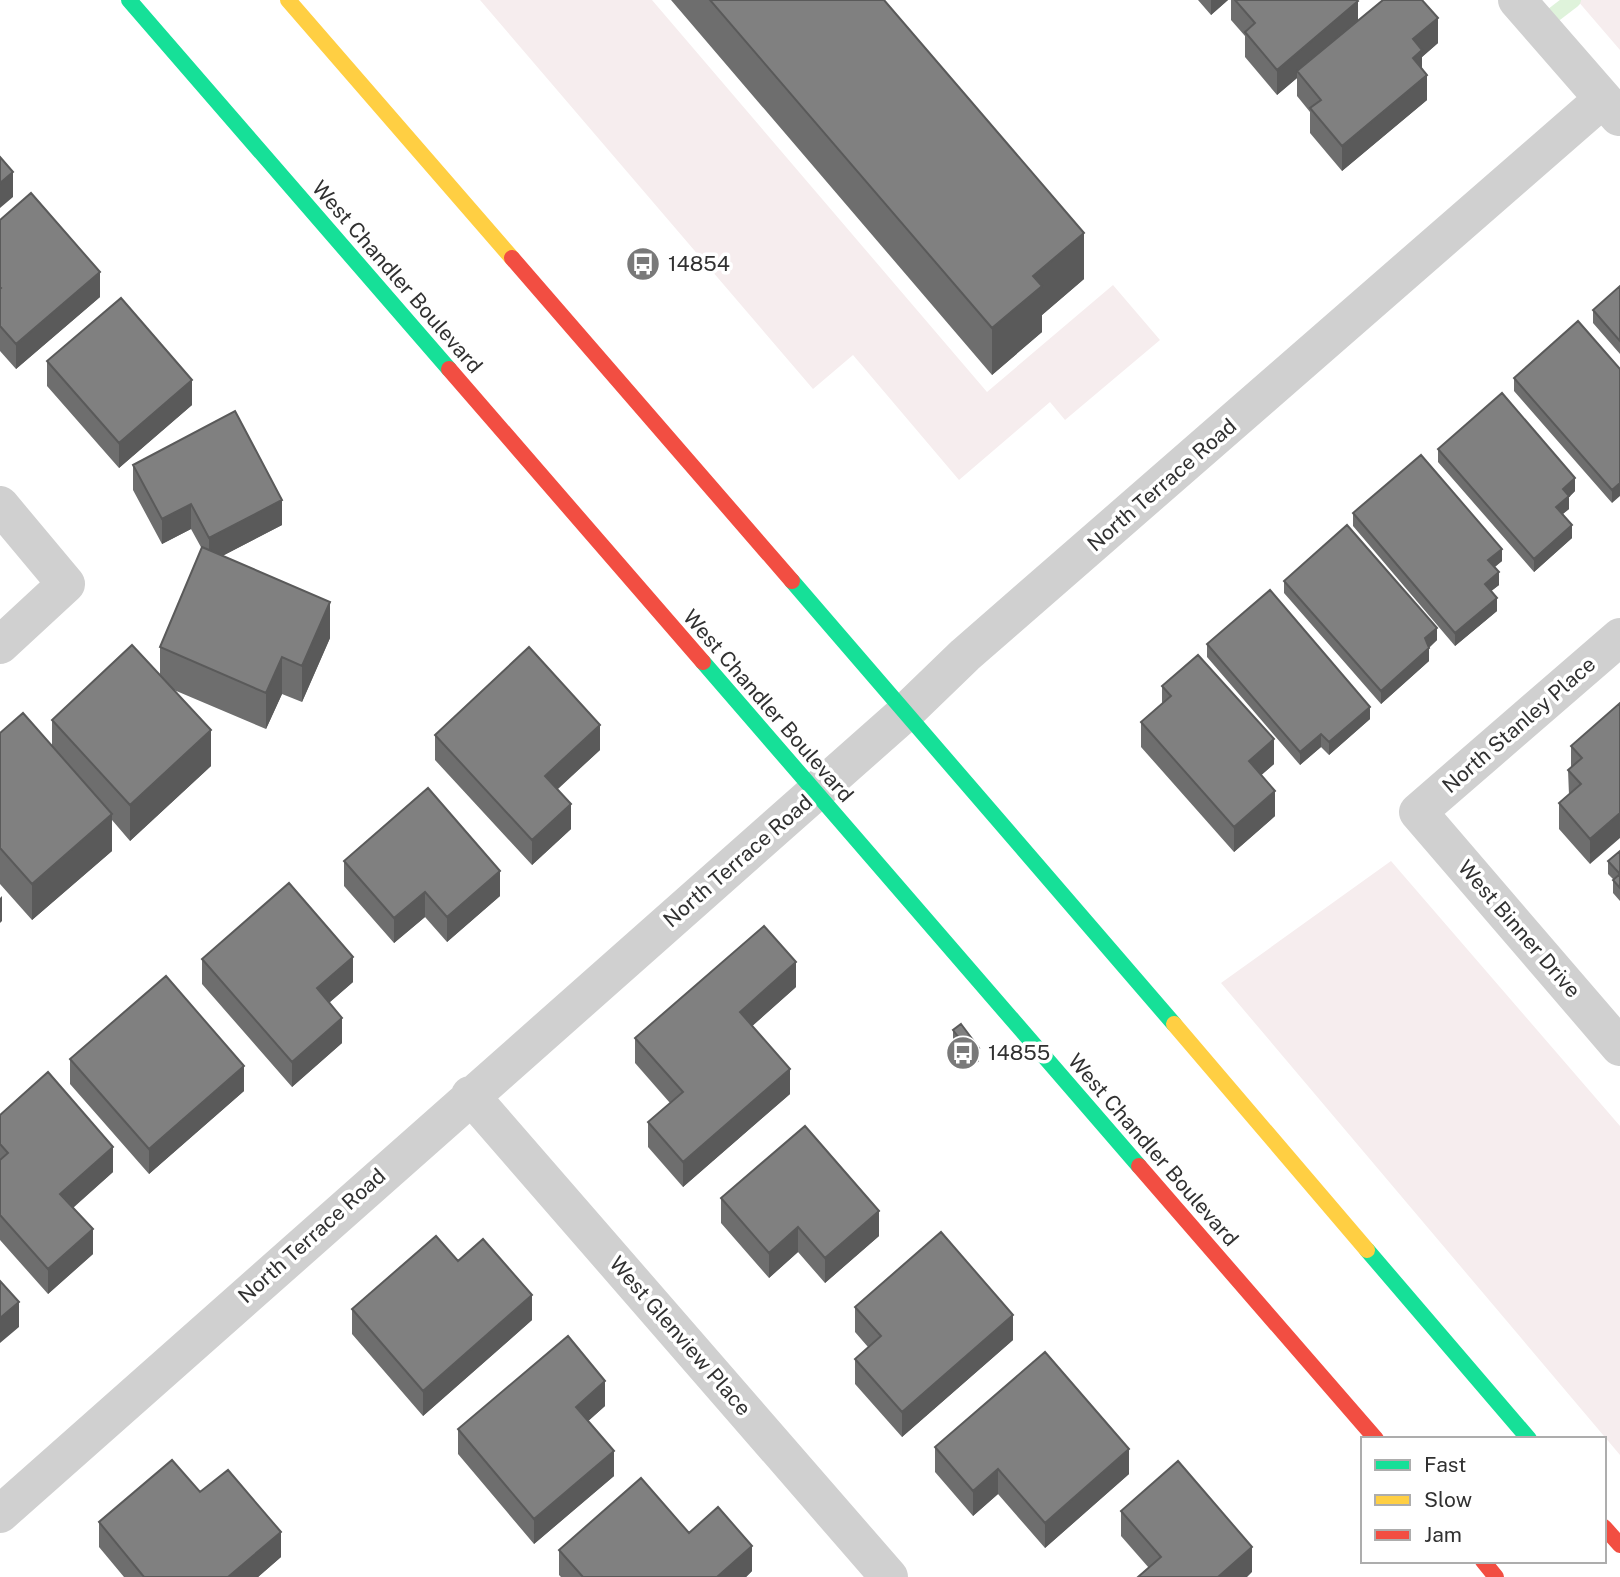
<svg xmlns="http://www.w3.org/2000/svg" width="1620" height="1577" font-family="'Public Sans',sans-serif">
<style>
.green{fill:#f6edee}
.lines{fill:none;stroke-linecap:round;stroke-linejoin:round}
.stream{stroke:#dff3db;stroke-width:16}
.street{stroke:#d0d0d0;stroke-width:38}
.fast{stroke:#16e098;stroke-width:16}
.slow{stroke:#ffcf43;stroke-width:16}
.jam{stroke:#f24e42;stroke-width:16}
.wall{fill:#6e6e6e}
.shaded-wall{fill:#5a5a5a}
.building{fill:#808080;stroke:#5a5a5a;stroke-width:2}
.labels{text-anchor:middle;stroke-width:7;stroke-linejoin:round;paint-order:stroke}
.poi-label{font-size:21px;fill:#313131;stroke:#fff;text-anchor:start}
.street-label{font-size:21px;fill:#313131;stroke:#fff}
</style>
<rect width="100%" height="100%" fill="#fff"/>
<path class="green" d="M480,0H652L987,392L1113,285L1160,340L1065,420L1050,402L959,480L853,355L813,389Z
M1577,0H1620V50Z
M1391,861L1620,1126V1455L1221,983Z"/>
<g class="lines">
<path class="stream" d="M1539,26L1573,0"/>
<path class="street" d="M1517,0L1619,117
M0,505L66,584L0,645
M1620,637L1418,812L1620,1047
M470,1095L889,1577
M0,1514L906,712L965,655L1603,99"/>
<path class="fast" d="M129,0L449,369
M792,581L1174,1024
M703,662L1139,1166
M1367,1250L1529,1439"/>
<path class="slow" d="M288,0L512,258
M1174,1024L1367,1250"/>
<path class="jam" d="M512,258L792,581
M449,369L703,662
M1139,1166L1376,1439
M1604,1527L1620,1545
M1483,1561L1496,1577"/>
</g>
<path class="wall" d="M671,0H884L1084,279L1042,315V332L992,375Z
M1198,0H1228L1211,15Z
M1231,0H1357L1358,21L1438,43L1422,57V69L1427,100L1342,171L1310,133V112L1297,96V78L1277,95L1245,57V36L1231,20Z
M0,220L100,297L16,369L0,351Z
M1620,286V354L1593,323V310Z
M47,361L192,405L119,468L47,386Z
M1620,369L1612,503L1514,391V378Z
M1438,449L1575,491L1569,497V509L1563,514L1572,538L1534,572L1438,462Z
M133,465L282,525L222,556L330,638L302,702L282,694L266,729L174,690L211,766L130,841L112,820V851L32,920L0,884V733L52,746V720L160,674V647L202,549L191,529L162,544L133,490Z
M1353,513L1502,561L1495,567L1499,585L1491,591L1497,611L1455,646L1353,526Z
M1284,581L1437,640L1429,648V661L1381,704L1284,593Z
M1207,644L1370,719L1329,755L1321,747L1300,765L1207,657Z
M1162,686L1274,764L1261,775L1275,816L1234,852L1141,747V722L1162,704Z
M1620,703L1590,864L1559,829V803L1569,795L1568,770L1571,768V746Z
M435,735L600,750L557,789L571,829L532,865L435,760Z
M1620,851V901L1613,893V879L1608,874V861Z
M344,861L500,896L447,942L425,917L394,943L344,886Z
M202,959L353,982L329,1003L342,1043L292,1087L202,984Z
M796,987L752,1026L790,1094L683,1187L648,1147V1122L670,1103L635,1063V1038Z
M953,1030L979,1061L971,1067L953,1042Z
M70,1059L244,1091L149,1174L70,1084Z
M0,1115L113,1172L73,1208L93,1254L48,1294L0,1240Z
M721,1198L879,1236L825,1283L798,1252L769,1278L721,1223Z
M458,1261L532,1320L423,1416L352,1334V1309Z
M855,1307L1013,1340L902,1437L855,1384V1359L868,1347L855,1332Z
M605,1406L588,1421L614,1476L534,1544L458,1454V1429Z
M935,1447L1129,1474L1045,1548L998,1494L973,1516L935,1472Z
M200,1492L281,1557L258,1577H124L99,1547V1522Z
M1121,1511L1252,1572L1149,1568L1121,1536Z
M689,1533L752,1571L746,1577H561L559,1575V1550Z"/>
<path class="shaded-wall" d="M1211,0H1228L1211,15Z
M1358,1V26L1297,71V78L1277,95V70Z
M1438,18V43L1422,57V75L1413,83V39Z
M1427,75V100L1342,171V146Z
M13,172V197L0,208V183Z
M1084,233V279L1042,315V332L992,375V328L1033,276Z
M100,272V297L16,369V344Z
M192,380V405L119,468V443Z
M1575,478V491L1569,497V509L1556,519V507L1563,489Z
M1620,483V496L1612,503V490Z
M282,500V525L209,563V538Z
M191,504V529L162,544V519Z
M1572,525V538L1534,572V559Z
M1502,549V561L1488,572V560Z
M1499,572V585L1485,596V584Z
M1497,598V611L1455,646V633Z
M330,602V638L302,702V666Z
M1437,628V640L1425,651V638Z
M1429,648V661L1381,704V691Z
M282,657V694L266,729V693Z
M1370,707V719L1329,755V742Z
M600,725V750L545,801V776Z
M211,730V766L130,841V805Z
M1321,734V747L1300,765V752Z
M1274,739V764L1249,786V761Z
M1275,791V816L1234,852V827Z
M571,804V829L532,865V840Z
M1620,813V838L1590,864V839Z
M112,814V851L32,920V884Z
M500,871V896L447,942V917Z
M425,892V917L394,943V918Z
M2,896V921L0,923V898Z
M353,957V982L317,1013V988Z
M796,962V987L740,1037V1012Z
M342,1018V1043L292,1087V1062Z
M979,1048V1061L971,1067V1054Z
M244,1066V1091L149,1174V1149Z
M790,1069V1094L683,1187V1162Z
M113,1147V1172L60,1219V1194Z
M879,1211V1236L825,1283V1258Z
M798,1227V1252L769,1278V1253Z
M93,1229V1254L48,1294V1269Z
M532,1295V1320L423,1416V1391Z
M19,1302V1327L0,1343V1318Z
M1013,1315V1340L902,1437V1412Z
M605,1381V1406L576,1432V1407Z
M1129,1449V1474L1045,1548V1523Z
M614,1451V1476L534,1544V1519Z
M998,1469V1494L973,1516V1491Z
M281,1532V1557L258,1577H228Z
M752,1546V1571L746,1577H717Z
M1252,1547V1572L1247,1577H1218Z"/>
<path class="building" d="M710,0H884L1084,233L1033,276L1042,286L992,328Z
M1235,0H1357L1358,1L1277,70L1245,32L1255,23Z
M1383,0H1422L1438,18L1413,39L1422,50L1413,58L1427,75L1342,146L1310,108L1321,100L1297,71Z
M0,157L13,172L0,183Z
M31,193L100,272L16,344L0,326V289L1,288L0,287V220Z
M1620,286V341L1593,310Z
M121,298L192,380L119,443L47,361Z
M1578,321L1620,369V483L1612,490L1514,378Z
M1502,393L1575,478L1563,489L1569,496L1556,507L1572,525L1534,559L1438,449Z
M235,411L282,500L209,538L191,504L162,519L133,465Z
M1421,455L1502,549L1488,560L1499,572L1485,584L1497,598L1455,633L1353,513Z
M1347,525L1437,628L1425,638L1429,648L1381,691L1284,581Z
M202,547L330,602L302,666L282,657L266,693L160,647Z
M1270,590L1370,707L1329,742L1321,734L1300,752L1207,644Z
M132,645L211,730L130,805L52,720Z
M529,647L600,725L545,776L571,804L532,840L435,735Z
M1198,655L1274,739L1249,761L1275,791L1234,827L1141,722L1171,696L1162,686Z
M1620,703V813L1590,839L1559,803L1581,784L1568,770L1582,758L1571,746Z
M23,713L112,814L32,884L0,848V733Z
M428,788L500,871L447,917L425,892L394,918L344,861Z
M1620,851V888L1613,880L1620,874L1608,861Z
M289,883L353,957L317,988L342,1018L292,1062L202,959Z
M764,926L796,962L740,1012L790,1069L683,1162L648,1122L683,1092L635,1038Z
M166,976L244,1066L149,1149L70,1059Z
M961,1024L979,1048L971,1054L953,1030Z
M48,1072L113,1147L60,1194L93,1229L48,1269L0,1215V1160L8,1153L0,1144V1115Z
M805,1126L879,1211L825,1258L798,1227L769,1253L721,1198Z
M941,1232L1013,1315L902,1412L855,1359L881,1336L855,1307Z
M436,1236L458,1261L483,1239L532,1295L423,1391L352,1309Z
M0,1281L19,1302L0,1318Z
M568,1336L605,1381L576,1407L614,1451L534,1519L458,1429Z
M1045,1352L1129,1449L1045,1523L998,1469L973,1491L935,1447Z
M172,1460L200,1492L228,1470L281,1532L228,1577H144L99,1522Z
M1178,1461L1252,1547L1218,1577H1138L1161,1557L1121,1511Z
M641,1478L689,1533L718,1507L752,1546L717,1577H583L559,1550Z"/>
<defs>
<g id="bus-disc" transform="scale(1.75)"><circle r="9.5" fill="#797979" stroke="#fff"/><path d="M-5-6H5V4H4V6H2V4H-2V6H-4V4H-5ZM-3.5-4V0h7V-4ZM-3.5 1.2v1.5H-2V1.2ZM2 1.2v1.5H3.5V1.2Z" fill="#fff"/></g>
</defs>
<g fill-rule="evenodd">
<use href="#bus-disc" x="643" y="264"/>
<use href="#bus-disc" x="963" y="1053"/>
</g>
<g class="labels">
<g class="poi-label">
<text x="668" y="271">14854</text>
<text x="988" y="1060">14855</text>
</g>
<g class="street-label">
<text transform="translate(397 277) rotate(49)" y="7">West Chandler Boulevard</text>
<text transform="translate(1162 485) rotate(-41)" y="7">North Terrace Road</text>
<text transform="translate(768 706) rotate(49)" y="7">West Chandler Boulevard</text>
<text transform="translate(1519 725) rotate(-41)" y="7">North Stanley Place</text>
<text transform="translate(738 861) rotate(-41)" y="7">North Terrace Road</text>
<text transform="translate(1519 929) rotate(49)" y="7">West Binner Drive</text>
<text transform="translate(1153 1150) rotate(49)" y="7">West Chandler Boulevard</text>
<text transform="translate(312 1236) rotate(-42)" y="7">North Terrace Road</text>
<text transform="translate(680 1336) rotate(49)" y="7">West Glenview Place</text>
</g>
</g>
<rect x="1361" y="1437" width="245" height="126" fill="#ffffff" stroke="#adadad" stroke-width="2"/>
<rect x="1375" y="1460" width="35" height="10" fill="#16e098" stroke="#adadad" stroke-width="2"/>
<text x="1424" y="1472" font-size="21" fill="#313131">Fast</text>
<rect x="1375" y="1495" width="35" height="10" fill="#ffcf43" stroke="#adadad" stroke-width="2"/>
<text x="1424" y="1507" font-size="21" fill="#313131">Slow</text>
<rect x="1375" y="1530" width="35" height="10" fill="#f24e42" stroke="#adadad" stroke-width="2"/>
<text x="1424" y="1542" font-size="21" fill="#313131">Jam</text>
</svg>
